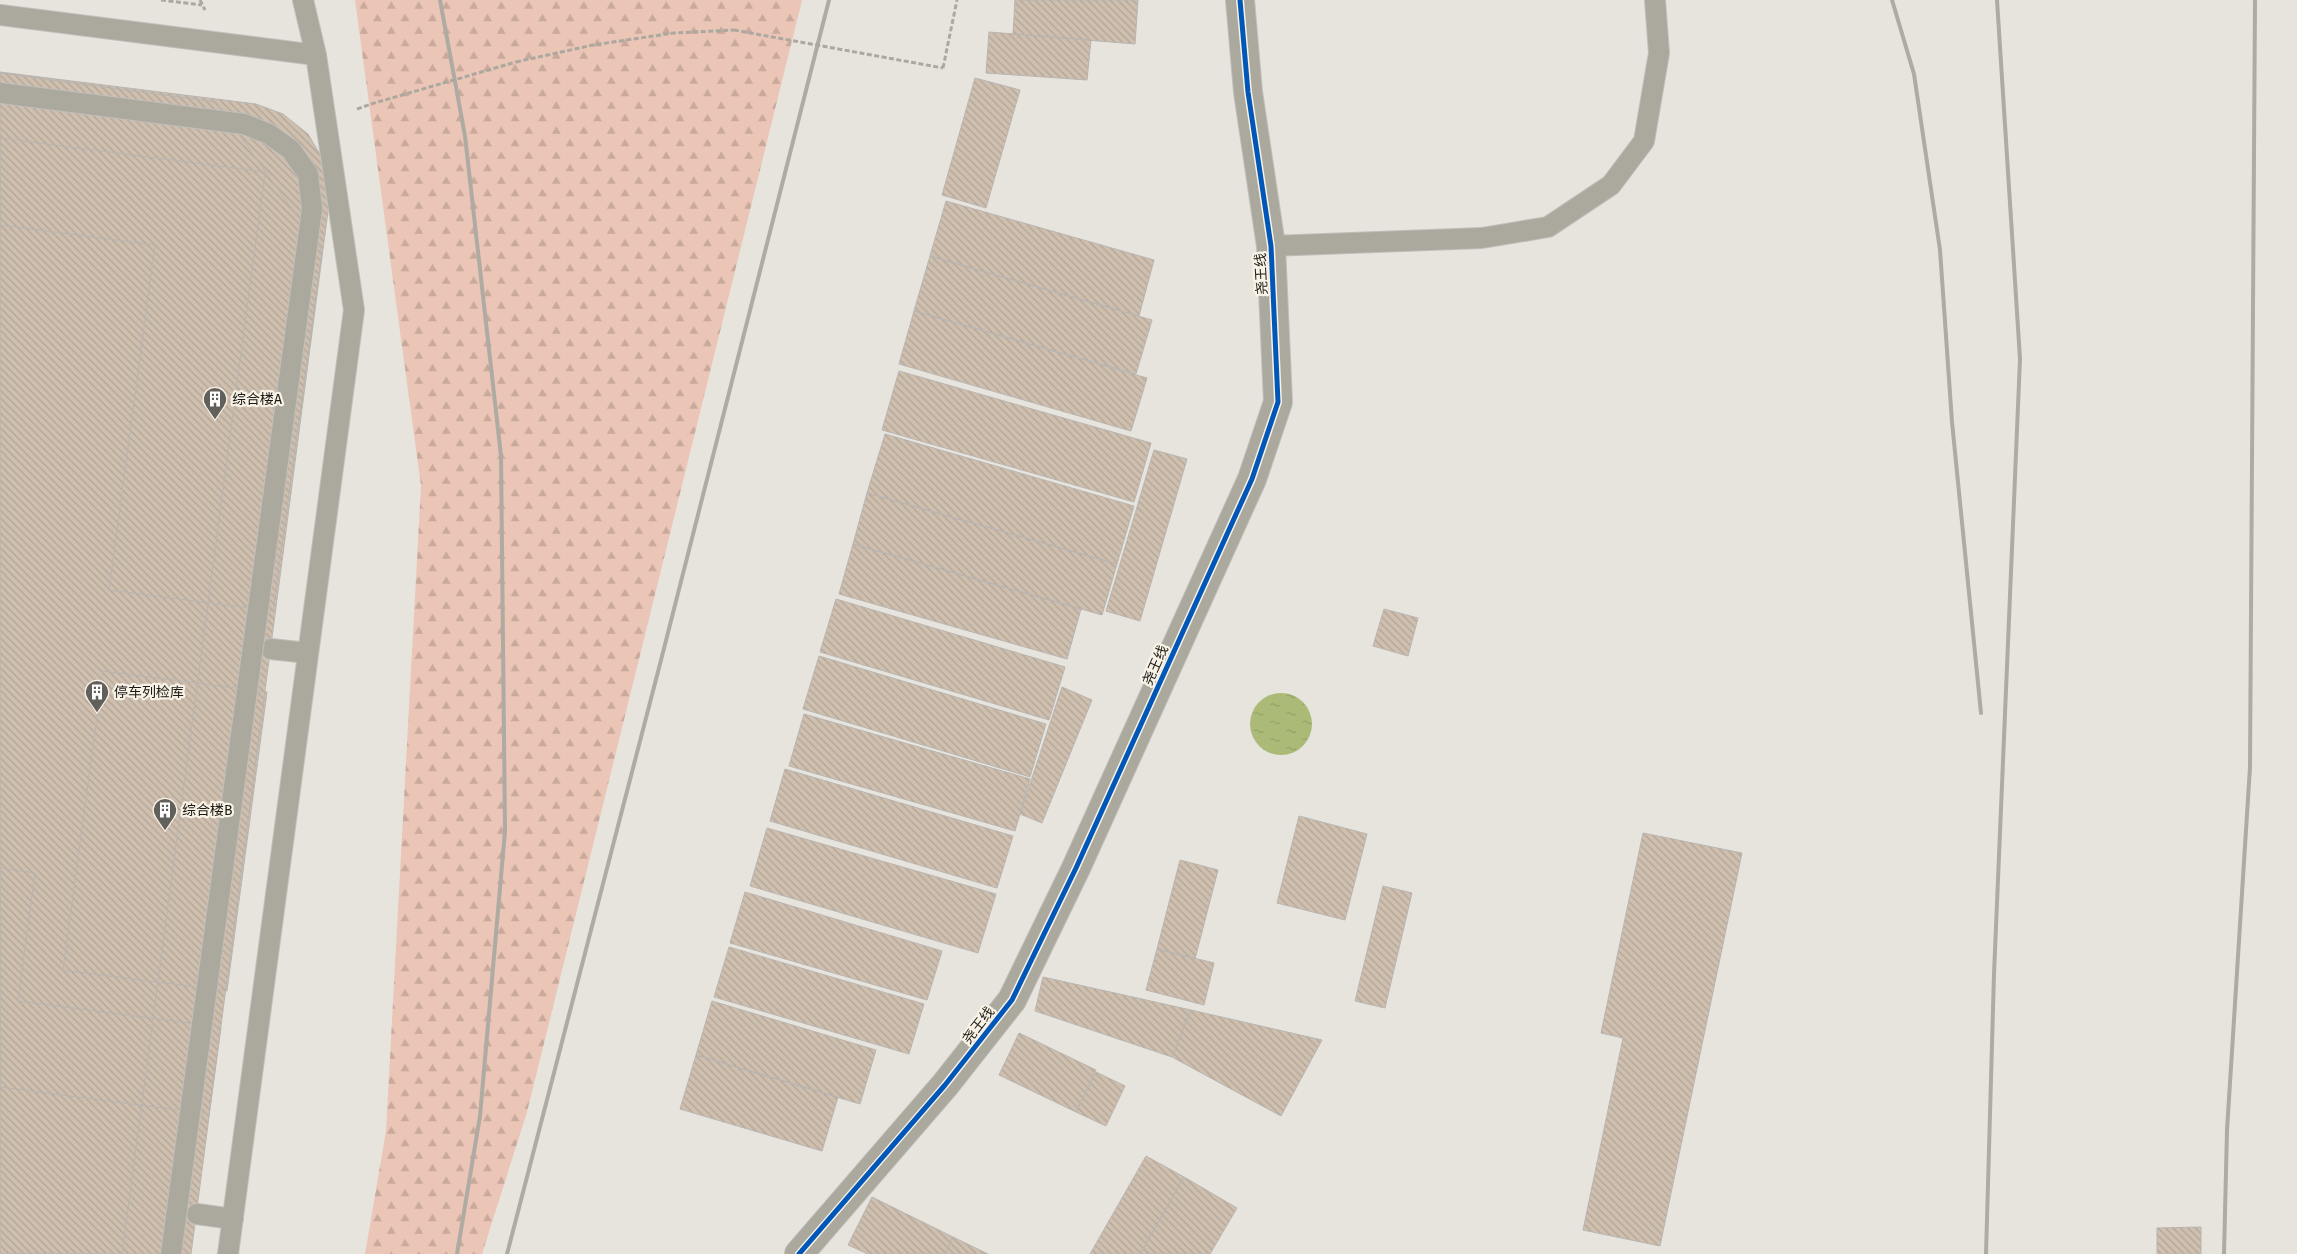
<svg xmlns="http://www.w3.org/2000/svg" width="2297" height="1254" font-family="'Fira Sans','Noto Sans SC',sans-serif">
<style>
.forest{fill:url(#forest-firs)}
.water{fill:url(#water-ripples)}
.building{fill:url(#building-back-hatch);stroke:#b8b5b1}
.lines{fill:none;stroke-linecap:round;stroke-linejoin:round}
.lane-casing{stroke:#c1bfbb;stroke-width:22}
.street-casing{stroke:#c1bfbb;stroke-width:30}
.path{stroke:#aba89f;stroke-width:3;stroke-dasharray:5 2.5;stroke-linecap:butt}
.lane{stroke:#aba89e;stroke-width:20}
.street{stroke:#aba89e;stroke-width:28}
.rail{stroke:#aeaba3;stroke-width:4}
.lane-bridge-casing{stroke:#c1bfbb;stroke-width:22;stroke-linecap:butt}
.path-bridge{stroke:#aba89f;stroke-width:3;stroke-dasharray:5 2.5;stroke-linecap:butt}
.lane-bridge{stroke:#aba89e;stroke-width:20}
.cycleway-casing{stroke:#f8f2e7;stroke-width:8}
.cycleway{stroke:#0057b8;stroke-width:5}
.labels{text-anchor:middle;stroke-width:4.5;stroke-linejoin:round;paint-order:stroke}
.street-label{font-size:14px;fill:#1b1915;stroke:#f8f2e7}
.poi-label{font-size:14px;fill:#1b1915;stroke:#f8f2e7;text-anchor:start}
</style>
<defs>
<pattern id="forest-firs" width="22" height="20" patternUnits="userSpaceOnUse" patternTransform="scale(1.25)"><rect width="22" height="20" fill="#ebc5b6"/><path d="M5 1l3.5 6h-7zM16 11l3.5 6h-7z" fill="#c9a99c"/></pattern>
<pattern id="water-ripples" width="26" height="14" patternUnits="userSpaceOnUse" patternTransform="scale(1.25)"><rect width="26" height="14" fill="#abbb77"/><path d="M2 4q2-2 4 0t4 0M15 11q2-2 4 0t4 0" fill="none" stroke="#93a066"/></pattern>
<pattern id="building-back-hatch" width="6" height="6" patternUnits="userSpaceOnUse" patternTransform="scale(1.25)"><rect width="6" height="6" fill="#cfbfaf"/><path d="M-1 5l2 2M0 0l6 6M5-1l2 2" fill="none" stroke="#b1a496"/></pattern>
</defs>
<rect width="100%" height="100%" fill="#e7e4de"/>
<path class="forest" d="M355,0H802L527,1112L482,1254H365L386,1131L421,486Z"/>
<path class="water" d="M1250 724a31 31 0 1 1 62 0a31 31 0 1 1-62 0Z"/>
<path class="building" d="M1015,0H1138L1135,44L1013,34Z
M989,32L1091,40L1087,80L986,73Z
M0,72L256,104L283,114L308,134L321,156L330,196L191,1254H0Z
M0,73L216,102L322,251L273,611L109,590L155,245L0,225Z
M975,78L1020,90L986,208L942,195Z
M0,138L265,172L122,1254H0Z
M946,201L1154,260L1139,316L930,256Z
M930,256L1152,320L1136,374L914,311Z
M914,311L1147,378L1131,431L899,364Z
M899,371L1151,443L1134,502L882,430Z
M885,434L1134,506L1117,564L867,493Z
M1154,450L1187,459L1140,621L1106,611Z
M867,493L1117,564L1102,615L853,544Z
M853,544L1081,609L1067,659L839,594Z
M836,599L1065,667L1049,720L820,652Z
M1384,609L1418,618L1408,656L1373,646Z
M819,656L1046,724L1030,777L803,709Z
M103,671L267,692L227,991L63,970Z
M1062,687L1092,700L1042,823L1020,814Z
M804,714L1030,779L1015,831L789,766Z
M785,769L1013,836L997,888L770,821Z
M1299,816L1367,834L1345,920L1277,903Z
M767,828L996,894L978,953L750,886Z
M1643,833L1742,853L1660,1246L1583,1230L1623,1038L1601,1033Z
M1180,860L1218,870L1195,959L1157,949Z
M0,868L35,873L18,1001L221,1027L209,1114L0,1087Z
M1383,886L1412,893L1385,1008L1355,1001Z
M745,892L942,951L927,1000L730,943Z
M729,947L924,1004L909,1054L714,997Z
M1157,949L1214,963L1204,1005L1146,990Z
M1043,977L1191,1010L1172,1057L1035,1011Z
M712,1001L876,1050L860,1104L696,1055Z
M1191,1010L1322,1040L1281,1116L1172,1057Z
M1019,1033L1096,1070L1076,1112L999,1075Z
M696,1055L838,1097L822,1151L680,1109Z
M1096,1072L1125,1086L1106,1126L1076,1112Z
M1146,1156L1184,1177L1140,1254H1090Z
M1184,1177L1237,1208L1210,1254H1140Z
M872,1197L953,1237L945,1254H868L848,1245Z
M2201,1227V1254H2157V1228Z
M953,1237L988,1254H945Z"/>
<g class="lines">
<g class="lane-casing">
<path id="lane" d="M0,15L316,55
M1271,246L1482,238L1548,227L1611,185L1644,141L1659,53L1655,0
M271,649L308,653
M197,1214L233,1219
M228,1254L354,310L316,55L303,0"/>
</g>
<g class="street-casing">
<path id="street" d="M799,1254L945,1085L1012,1000L1076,868L1252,479L1278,402L1271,246L1248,92L1240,0"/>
</g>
<path class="path" d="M161,0L202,5
M200,0L205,10
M516,62L593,45L674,33L734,30
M943,68L957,0
M357,109L371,104"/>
<use href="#lane" class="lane"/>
<use href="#street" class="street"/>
<path class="rail" d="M440,0L465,136L501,456L505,831L480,1116L457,1254
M1892,0L1914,74L1940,250L1952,422L1981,713
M507,1254L660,664L829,0
M1986,1254L1994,974L2020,359L1997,0
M2224,1254L2227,1130L2250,767L2255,0"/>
<g class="lane-bridge-casing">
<path id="lane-bridge" d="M0,93L244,124L269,134L291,150L308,174L312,209L171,1254"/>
</g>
<path class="path-bridge" d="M734,30L943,68
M371,104L516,62"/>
<use href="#lane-bridge" class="lane-bridge"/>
<g class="cycleway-casing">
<path id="cycleway" d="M799,1254L945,1085L1012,1000L1076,868L1252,479L1278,402L1271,246L1248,92L1240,0"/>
</g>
<use href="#cycleway" class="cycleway"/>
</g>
<defs>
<g id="building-pin" transform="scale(1.25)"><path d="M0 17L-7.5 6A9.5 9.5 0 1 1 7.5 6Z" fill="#62605b" stroke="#f8f2e7"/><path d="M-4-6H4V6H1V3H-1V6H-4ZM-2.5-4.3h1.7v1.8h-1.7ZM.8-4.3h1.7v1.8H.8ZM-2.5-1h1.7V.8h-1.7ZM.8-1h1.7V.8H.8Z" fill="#fff"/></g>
</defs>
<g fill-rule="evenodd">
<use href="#building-pin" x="215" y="399"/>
<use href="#building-pin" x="97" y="692"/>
<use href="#building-pin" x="165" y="810"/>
</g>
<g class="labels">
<g class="street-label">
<text transform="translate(1261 274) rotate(-93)" y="5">尧王线</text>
<text transform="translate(1155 665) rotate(-66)" y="5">尧王线</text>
<text transform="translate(978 1025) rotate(-52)" y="5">尧王线</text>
</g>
<g class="poi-label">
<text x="232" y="404">综合楼A</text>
<text x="114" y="697">停车列检库</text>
<text x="182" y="815">综合楼B</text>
</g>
</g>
</svg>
